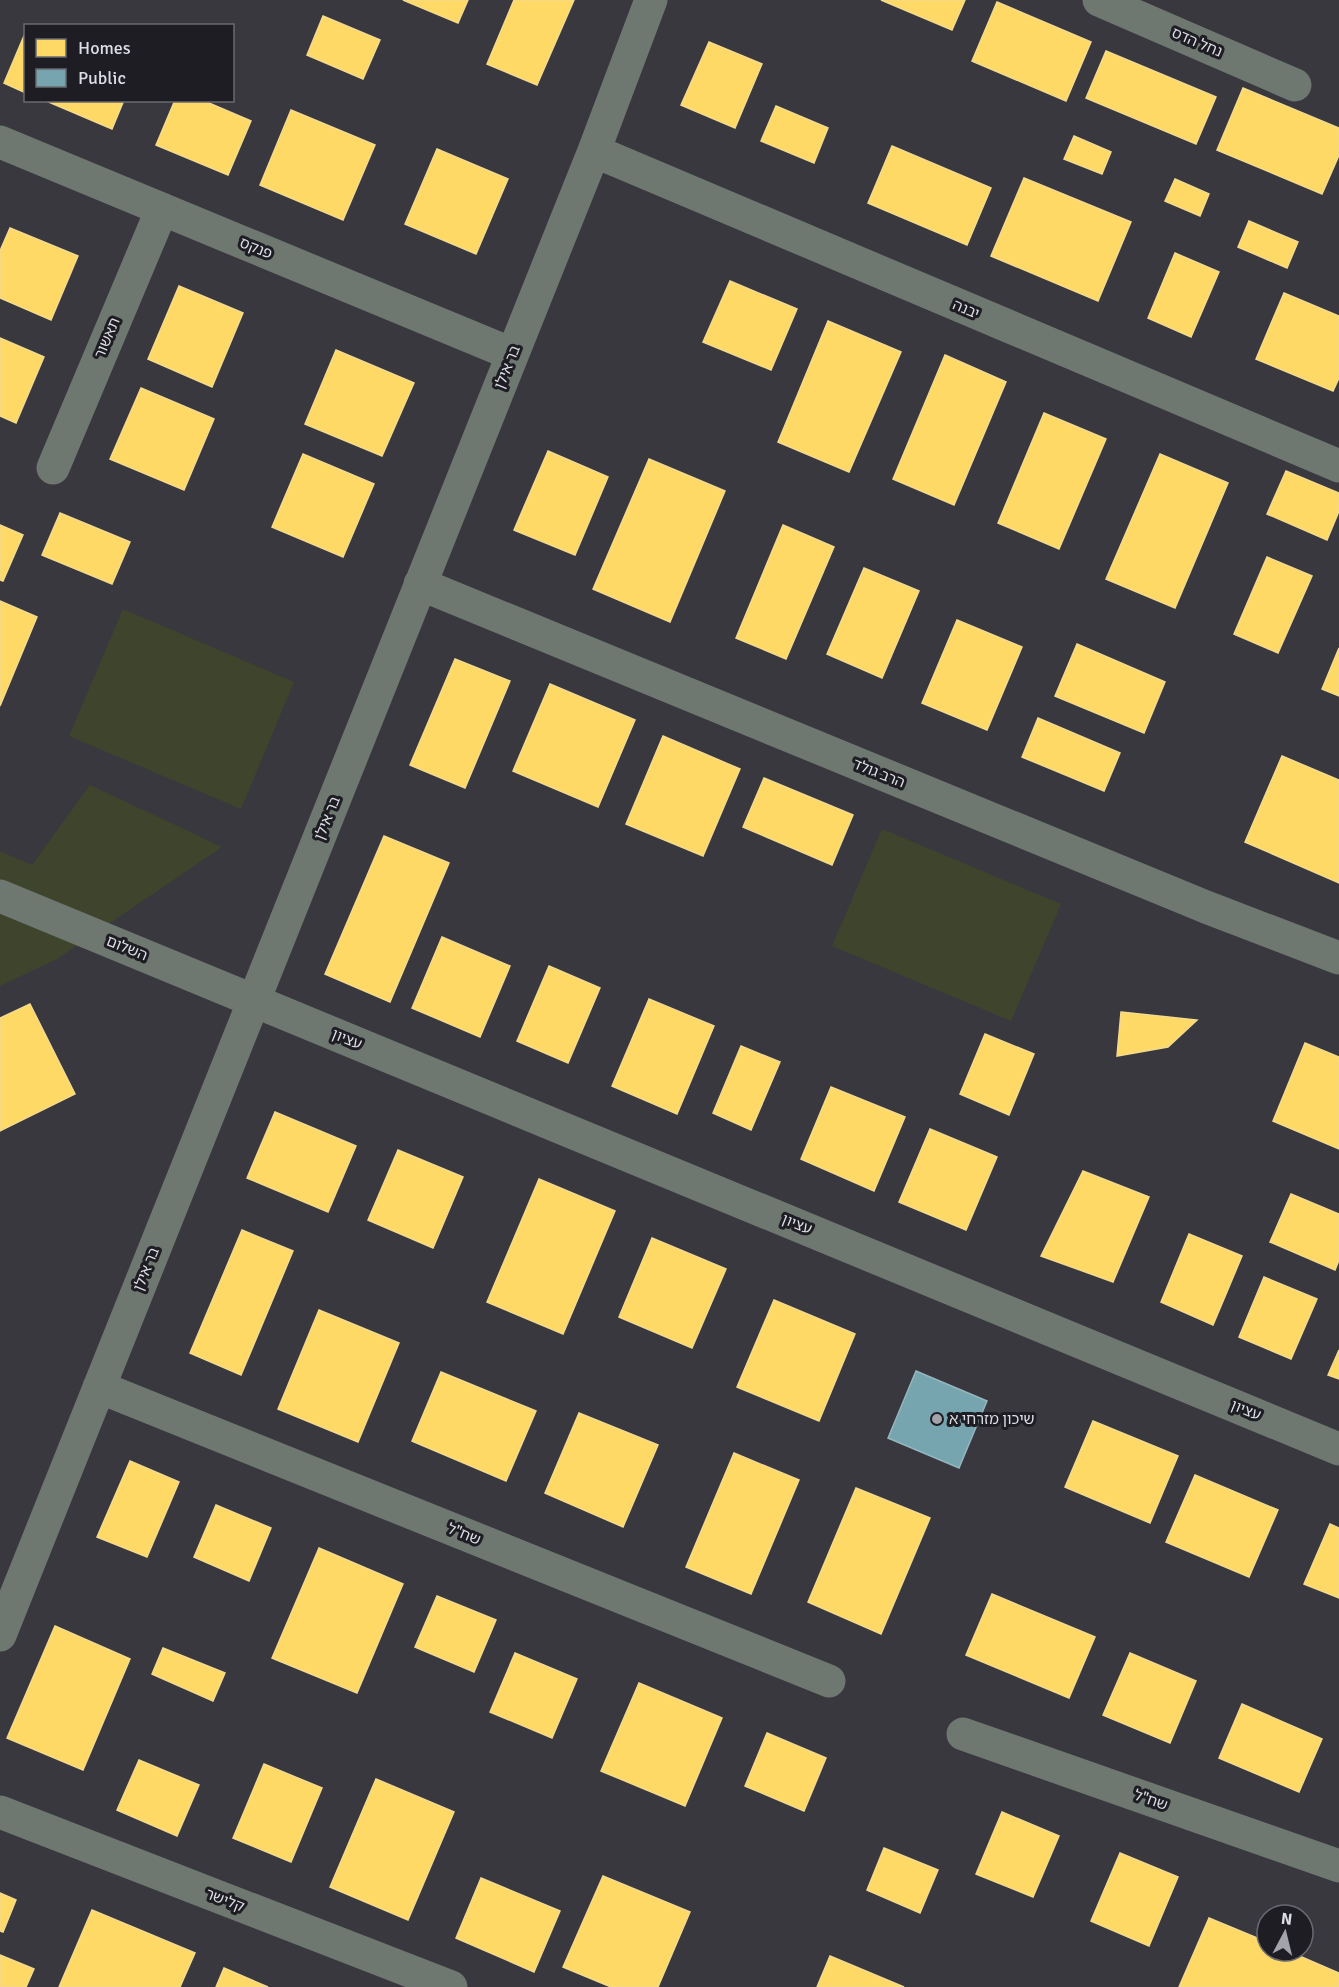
<svg xmlns="http://www.w3.org/2000/svg" width="1339" height="1987" font-family="Signika,'Noto Sans Hebrew',sans-serif">
<style>
.green{fill:#3f452d}
.homes{fill:#ffd966;stroke:#f4da8c;stroke-width:1.5}
.public{fill:#76a5af;stroke:#95b6bf;stroke-width:1.5}
.lines{fill:none;stroke-linecap:round;stroke-linejoin:round}
.minor{stroke:#6e7870;stroke-width:33}
.poi-dot{fill:#a3a3ab;stroke:#1d1d23;stroke-width:2}
.labels{text-anchor:middle;stroke-width:6;stroke-linejoin:round;paint-order:stroke}
.street-label{font-size:15px;fill:#dcdde5;stroke:#1d1d23}
.poi-label{font-size:15px;fill:#dcdde5;stroke:#1d1d23;text-anchor:start}
</style>
<rect width="100%" height="100%" fill="#38383e"/>
<path class="green" d="M123,609L294,682L241,809L69,736Z
M90,785L222,847L57,959L0,986V851L32,865Z
M882,829L1061,904L1011,1021L832,946Z"/>
<path class="homes" d="M403,0H468L458,23Z
M514,0H574L537,85L487,64Z
M881,0H965L952,30Z
M997,2L1091,42L1066,101L972,61Z
M323,16L380,40L363,79L307,55Z
M26,31V93L4,83Z
M709,42L762,64L735,128L681,105Z
M1106,51L1216,97L1196,144L1086,98Z
M1243,88L1339,128V155L1322,194L1217,150Z
M44,100H124L112,129Z
M175,100H202L251,121L228,175L156,145Z
M776,106L828,128L814,163L761,141Z
M291,110L375,145L343,220L260,185Z
M1074,136L1111,152L1102,174L1064,159Z
M892,146L991,188L967,245L868,203Z
M437,149L508,179L476,254L405,224Z
M1024,178L1131,222L1098,301L991,256Z
M1175,179L1209,194L1200,216L1165,201Z
M1249,221L1298,242L1287,268L1238,247Z
M10,228L78,256L51,320L0,298V251Z
M1175,253L1219,272L1191,337L1148,318Z
M730,281L797,309L771,370L703,342Z
M179,286L243,313L212,387L148,359Z
M1284,293L1339,316V378L1333,391L1256,359Z
M828,321L901,352L849,472L778,442Z
M0,338L44,357L16,423L0,416Z
M336,350L414,383L382,456L305,424Z
M945,355L1006,382L954,505L893,479Z
M141,388L214,419L184,490L110,459Z
M1044,413L1106,439L1059,549L998,523Z
M548,451L608,477L575,555L514,530Z
M303,454L374,484L343,557L272,527Z
M1160,454L1228,483L1175,608L1106,579Z
M649,459L725,491L670,622L593,589Z
M1286,471L1339,493V511L1327,540L1267,514Z
M60,513L130,542L112,584L42,555Z
M0,525L23,535L3,581L0,580Z
M783,525L834,547L786,659L736,638Z
M1267,557L1312,576L1278,653L1234,634Z
M864,568L919,591L882,678L827,654Z
M0,601L37,617L0,706Z
M957,620L1022,647L987,730L922,703Z
M1077,644L1165,682L1144,733L1055,696Z
M1339,648V696L1322,689Z
M455,659L510,681L465,788L410,765Z
M550,684L635,720L598,807L513,771Z
M1038,718L1120,753L1104,791L1022,757Z
M663,736L740,769L703,856L626,824Z
M1282,756L1339,780V883L1245,842Z
M764,778L853,815L832,865L743,827Z
M384,836L449,863L390,1002L325,974Z
M442,937L510,966L480,1037L412,1008Z
M549,966L600,988L568,1063L517,1041Z
M649,999L714,1026L677,1114L612,1086Z
M30,1004L75,1094L0,1131V1018Z
M1121,1012L1197,1020L1168,1047L1117,1056Z
M985,1034L1034,1054L1009,1115L960,1094Z
M1305,1043L1339,1057V1149L1273,1121Z
M741,1046L780,1062L751,1130L713,1113Z
M831,1087L905,1117L874,1191L801,1159Z
M275,1112L356,1146L328,1212L247,1178Z
M930,1129L997,1157L966,1230L899,1202Z
M398,1150L463,1177L433,1248L368,1220Z
M1083,1171L1149,1197L1113,1282L1041,1256Z
M539,1179L615,1211L563,1334L487,1302Z
M1291,1194L1339,1214V1260L1335,1270L1270,1242Z
M242,1230L293,1251L241,1375L190,1353Z
M1189,1234L1242,1256L1213,1325L1161,1302Z
M652,1238L726,1269L692,1348L619,1317Z
M1264,1277L1317,1299L1291,1359L1239,1337Z
M774,1300L855,1334L819,1421L737,1387Z
M319,1310L399,1343L358,1442L278,1409Z
M1339,1350V1379L1328,1375Z
M441,1372L536,1411L506,1481L412,1441Z
M579,1413L658,1445L623,1527L545,1493Z
M1093,1421L1178,1456L1150,1523L1065,1487Z
M734,1453L799,1480L751,1594L686,1567Z
M130,1461L179,1482L147,1557L97,1537Z
M1195,1475L1278,1510L1249,1577L1166,1542Z
M856,1488L930,1518L881,1634L808,1602Z
M216,1505L271,1528L249,1581L194,1557Z
M1330,1524L1339,1528V1598L1304,1584Z
M319,1548L403,1584L357,1693L272,1658Z
M992,1594L1095,1637L1069,1698L966,1655Z
M437,1596L496,1620L474,1672L415,1647Z
M55,1626L130,1659L83,1770L7,1738Z
M163,1648L225,1673L213,1701L152,1674Z
M515,1653L577,1679L552,1738L490,1712Z
M1130,1653L1196,1681L1170,1743L1103,1715Z
M639,1683L722,1718L685,1806L601,1771Z
M1242,1704L1322,1739L1299,1792L1219,1758Z
M767,1733L826,1758L804,1811L745,1786Z
M139,1760L199,1785L177,1836L117,1810Z
M264,1764L322,1788L291,1862L233,1838Z
M376,1779L454,1812L408,1920L330,1887Z
M1002,1812L1059,1836L1033,1897L976,1874Z
M884,1848L938,1870L920,1913L867,1890Z
M1120,1853L1178,1877L1149,1946L1091,1921Z
M603,1876L690,1912L658,1987H611L563,1967Z
M481,1878L560,1911L534,1972L456,1938Z
M0,1893L16,1900L3,1932L0,1931Z
M92,1910L195,1953L180,1987H59Z
M1209,1918L1267,1942V1951H1288L1339,1973V1987H1179Z
M0,1955L34,1969L26,1987H0Z
M830,1956L904,1987H817Z
M224,1968L268,1987H216Z"/>
<path class="public" d="M916,1371L987,1401L959,1468L888,1438Z"/>
<g class="lines">
<path class="minor" d="M1099,0L1295,85
M0,142L512,354
M594,151L1339,466
M53,468L162,209
M420,584L1206,907L1339,958
M0,896L1339,1449
M99,1387L829,1681
M0,1635L594,151L651,0
M963,1734L1339,1866
M0,1812L451,1987"/>
</g>
<circle class="poi-dot" cx="937" cy="1419" r="6"/>
<g class="labels">
<g class="street-label">
<text transform="translate(1197 42) rotate(23)" y="5">נחל הדס</text>
<text transform="translate(256 248) rotate(22)" y="5">פנקס</text>
<text transform="translate(966 309) rotate(23)" y="5">יבנה</text>
<text transform="translate(107 338) rotate(-67)" y="5">תאשור</text>
<text transform="translate(507 367) rotate(-68)" y="5">בר אילן</text>
<text transform="translate(879 773) rotate(22)" y="5">הרב גולד</text>
<text transform="translate(327 818) rotate(-68)" y="5">בר אילן</text>
<text transform="translate(127 948) rotate(22)" y="5">השלום</text>
<text transform="translate(347 1039) rotate(22)" y="5">עציון</text>
<text transform="translate(797 1224) rotate(22)" y="5">עציון</text>
<text transform="translate(146 1269) rotate(-68)" y="5">בר אילן</text>
<text transform="translate(1246 1410) rotate(22)" y="5">עציון</text>
<text transform="translate(464 1534) rotate(22)" y="5">שח"ל</text>
<text transform="translate(1151 1800) rotate(19)" y="5">שח"ל</text>
<text transform="translate(225 1900) rotate(21)" y="5">קלישר</text>
</g>
<g class="poi-label">
<text x="949" y="1424">שיכון מזרחי א</text>
</g>
</g>
<rect x="24" y="24" width="210" height="78" fill="#1d1d23" stroke="#696a71" stroke-width="1.5"/>
<rect x="36" y="39" width="30" height="18" fill="#ffd966" stroke="#696a71" stroke-width="1.5"/>
<text x="78" y="54" font-size="18" fill="#dcdde5">Homes</text>
<rect x="36" y="69" width="30" height="18" fill="#76a5af" stroke="#696a71" stroke-width="1.5"/>
<text x="78" y="84" font-size="18" fill="#dcdde5">Public</text>
<g transform="translate(1285 1933) rotate(7)"><circle r="28" fill="#1d1d23" stroke="#696a71" stroke-width="1.5"/>
<path d="M0-4.5L10 22L0 15L-10 22Z" fill="#a3a3ab"/>
<text y="-9" font-size="16" font-weight="bold" text-anchor="middle" fill="#dcdde5">N</text>
</g>
</svg>
